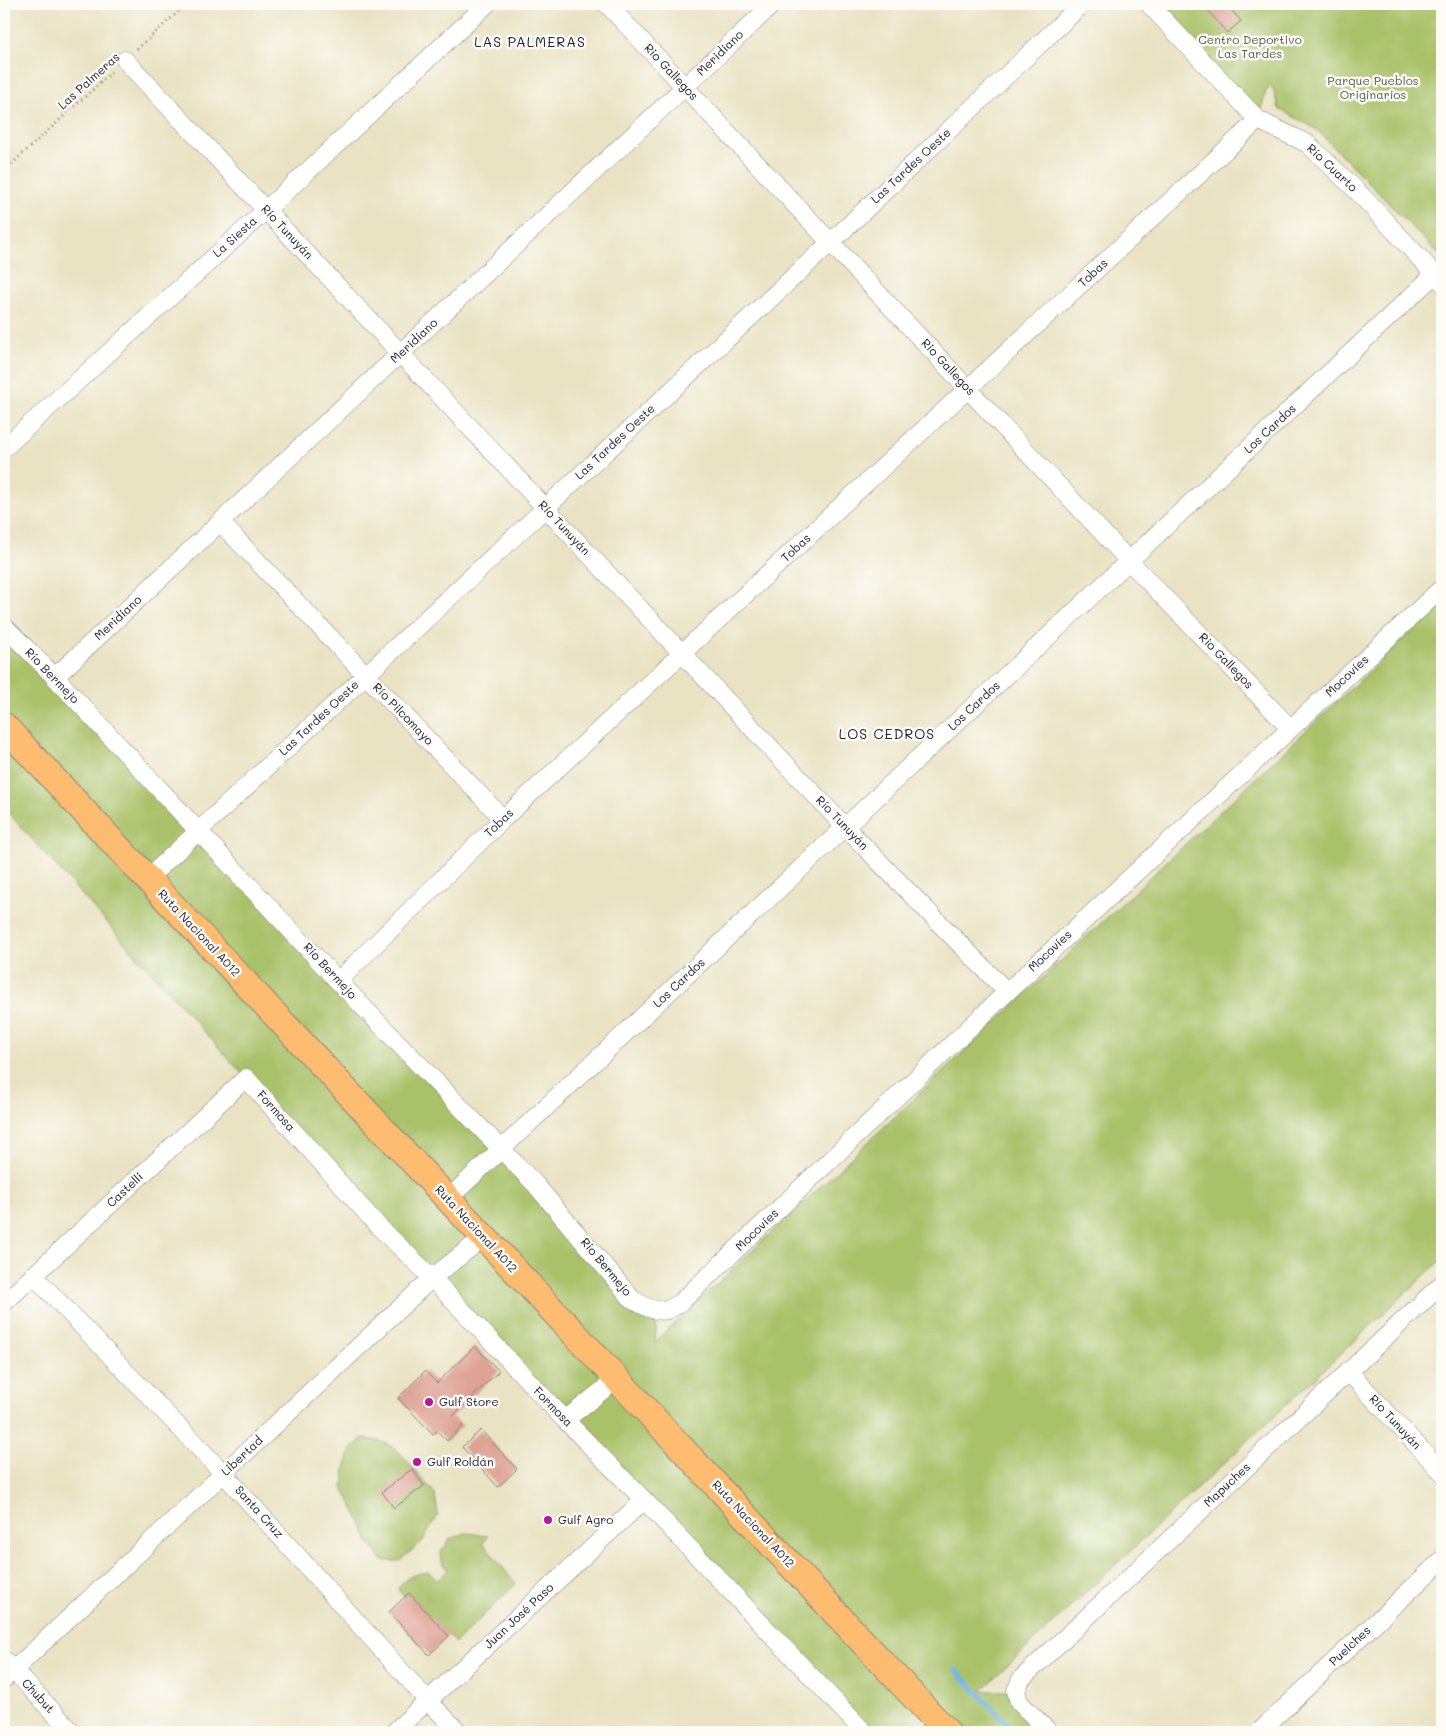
<svg xmlns="http://www.w3.org/2000/svg" width="1446" height="1736" font-family="Mali,sans-serif">
<style>
.green{fill:#a9c167;stroke:#667251}
.lines{fill:none;stroke-linecap:round;stroke-linejoin:round}
.stream{stroke:#73b5e8;stroke-width:5}
.building{fill:#dea395}
.minor-casing{stroke:#86827f;stroke-width:19}
.highway-casing{stroke:#86827f;stroke-width:28}
.path{stroke:#86827f;stroke-width:3;stroke-dasharray:1 4;stroke-linecap:butt}
.minor{stroke:#fff;stroke-width:18}
.highway{stroke:#fdbc70;stroke-width:26}
.poi-dot{fill:#b5179e;stroke:#fdfcf7;stroke-width:2}
.labels{text-anchor:middle;stroke-width:5;stroke-linejoin:round;paint-order:stroke}
.park-label{font-size:12px;fill:#515a4a;stroke:#fdfcf7}
.street-label{font-size:12px;fill:#22223b;stroke:#fdfcf7}
.poi-label{font-size:12px;fill:#22223b;stroke:#fdfcf7;text-anchor:start}
.neighbourhood-label{font-size:14px;letter-spacing:1px;fill:#22223b;stroke:#fdfcf7}
</style>
<rect width="100%" height="100%" fill="#fdfcf7"/>
<filter id="ink" filterUnits="userSpaceOnUse"><feTurbulence type="fractalNoise" baseFrequency=".02" numOctaves="2"/><feDisplacementMap in="SourceGraphic" scale="10" xChannelSelector="R" yChannelSelector="G"/><feConvolveMatrix kernelMatrix="1 2 1 2 8 2 1 2 1" color-interpolation-filters="sRGB"/></filter>
<filter id="wash" filterUnits="userSpaceOnUse"><feTurbulence type="fractalNoise" baseFrequency=".0096" numOctaves="4" result="noise"/><feDisplacementMap in="SourceGraphic" scale="20" xChannelSelector="R" yChannelSelector="G"/><feGaussianBlur stdDeviation="1.12" result="paint"/><feColorMatrix in="noise" values="0 0 0 0 0 0 0 0 0 0 0 0 0 0 0 0 0 1.4 0 .05"/><feComposite in="paint" operator="in"/></filter>
<g filter="url(#wash)">
<rect width="100%" height="100%" fill="#e9e3c3"/>
<path class="green" d="M1149,4H1442V258L1316,129L1279,109L1272,86L1266,91L1258,120Z
M1442,603V1259L981,1691H1016L1049,1732H864L246,1078L4,808V626L632,1299L658,1310L655,1342Z
M363,1438L380,1441L396,1448L435,1494L438,1515L422,1542L399,1561H383L370,1545L361,1522L343,1488L345,1469L351,1449Z
M466,1533L489,1536L483,1543L516,1584L455,1643L409,1594L404,1597L398,1589C406,1576 414,1574 429,1572L438,1580L448,1570L442,1562L441,1552L450,1539Z"/>
<g class="lines">
<path class="stream" d="M956,1670L1015,1732"/>
</g>
<g id="blocks">
<path class="building" d="M1208,4H1226L1241,21L1227,33L1205,7Z
M475,1346L499,1371L453,1416L463,1426L447,1441L437,1431L433,1434L398,1398L425,1371L437,1383Z
M481,1430L517,1469L498,1487L462,1447Z
M412,1469L424,1486L394,1508L382,1492Z
M409,1593L449,1636L429,1655L389,1612Z"/>
</g>
</g>
<g filter="url(#ink)">
<use href="#blocks" fill-opacity="0" stroke="#86827f" stroke-width="1"/>
<g class="lines">
<g class="minor-casing">
<path id="minor" d="M607,4L1129,561L1290,728
M1149,4L1258,120L1308,144L1358,192L1442,282
M125,60L845,827L1007,992
M4,448L266,210L487,4
M220,522L503,819
M4,626L55,677L338,981L535,1184L632,1299C642,1305 655,1313 667,1310C672,1308 678,1304 682,1301L1007,992L1442,588
M55,677L773,4
M147,879L831,242L1082,4
M338,981L503,819L1258,120
M448,1199L1435,274
M33,1275L223,1473L428,1701L459,1732
M4,1303L246,1078L378,1226L432,1278L565,1420L644,1500L864,1732
M1348,1371L1442,1472
M565,1420L617,1379
M4,1660L72,1732
M4,1679L432,1278L484,1237
M394,1732L644,1500
M1049,1732L1019,1702L1016,1691L1021,1679L1442,1284
M1259,1732L1442,1560"/>
</g>
<g class="highway-casing">
<path id="highway" d="M4,726L617,1379L947,1732"/>
</g>
<path class="path" d="M137,49L187,4
M4,171L114,70"/>
<use href="#minor" class="minor"/>
<use href="#highway" class="highway"/>
</g>
</g>
<g class="poi-dot">
<circle cx="429" cy="1402" r="5"/>
<circle cx="417" cy="1462" r="5"/>
<circle cx="548" cy="1520" r="5"/>
</g>
<g class="labels">
<g class="park-label">
<text x="1250" y="44">Centro Deportivo<tspan x="1250" dy="14">Las Tardes</tspan></text>
<text x="1373" y="85">Parque Pueblos<tspan x="1373" dy="14">Originarios</tspan></text>
</g>
<g class="street-label">
<text transform="translate(720 53) rotate(-44)" y="4">Meridiano</text>
<text transform="translate(671 72) rotate(47)" y="4">Rio Gallegos</text>
<text transform="translate(89 81) rotate(-42)" y="4">Las Palmeras</text>
<text transform="translate(911 166) rotate(-43)" y="4">Las Tardes Oeste</text>
<text transform="translate(1332 168) rotate(43)" y="4">Río Cuarto</text>
<text transform="translate(287 232) rotate(47)" y="4">Río Tunuyán</text>
<text transform="translate(235 237) rotate(-42)" y="4">La Siesta</text>
<text transform="translate(1093 273) rotate(-43)" y="4">Tobas</text>
<text transform="translate(414 341) rotate(-43)" y="4">Meridiano</text>
<text transform="translate(948 367) rotate(47)" y="4">Rio Gallegos</text>
<text transform="translate(1270 429) rotate(-43)" y="4">Los Cardos</text>
<text transform="translate(615 442) rotate(-43)" y="4">Las Tardes Oeste</text>
<text transform="translate(564 528) rotate(47)" y="4">Río Tunuyán</text>
<text transform="translate(796 548) rotate(-43)" y="4">Tobas</text>
<text transform="translate(118 618) rotate(-43)" y="4">Meridiano</text>
<text transform="translate(1226 661) rotate(46)" y="4">Rio Gallegos</text>
<text transform="translate(52 676) rotate(46)" y="4">Río Bermejo</text>
<text transform="translate(1347 676) rotate(-43)" y="4">Mocovíes</text>
<text transform="translate(974 706) rotate(-43)" y="4">Los Cardos</text>
<text transform="translate(403 714) rotate(46)" y="4">Río Pilcomayo</text>
<text transform="translate(319 718) rotate(-43)" y="4">Las Tardes Oeste</text>
<text transform="translate(499 823) rotate(-44)" y="4">Tobas</text>
<text transform="translate(842 823) rotate(46)" y="4">Río Tunuyán</text>
<text transform="translate(199 933) rotate(47)" y="4">Ruta Nacional A012</text>
<text transform="translate(1050 951) rotate(-43)" y="4">Mocovíes</text>
<text transform="translate(330 971) rotate(47)" y="4">Río Bermejo</text>
<text transform="translate(679 983) rotate(-43)" y="4">Los Cardos</text>
<text transform="translate(276 1111) rotate(48)" y="4">Formosa</text>
<text transform="translate(125 1190) rotate(-43)" y="4">Castelli</text>
<text transform="translate(476 1229) rotate(47)" y="4">Ruta Nacional A012</text>
<text transform="translate(757 1230) rotate(-44)" y="4">Mocovíes</text>
<text transform="translate(606 1267) rotate(50)" y="4">Río Bermejo</text>
<text transform="translate(553 1407) rotate(46)" y="4">Formosa</text>
<text transform="translate(1395 1422) rotate(47)" y="4">Río Tunuyán</text>
<text transform="translate(242 1456) rotate(-43)" y="4">Libertad</text>
<text transform="translate(1227 1485) rotate(-43)" y="4">Mapuches</text>
<text transform="translate(259 1512) rotate(48)" y="4">Santa Cruz</text>
<text transform="translate(753 1524) rotate(47)" y="4">Ruta Nacional A012</text>
<text transform="translate(519 1616) rotate(-43)" y="4">Juan José Paso</text>
<text transform="translate(1350 1646) rotate(-43)" y="4">Puelches</text>
<text transform="translate(38 1696) rotate(47)" y="4">Chubut</text>
</g>
<g class="poi-label">
<text x="439" y="1406">Gulf Store</text>
<text x="427" y="1466">Gulf Roldán</text>
<text x="558" y="1524">Gulf Agro</text>
</g>
<g class="neighbourhood-label">
<text x="530" y="47">LAS PALMERAS</text>
<text x="887" y="739">LOS CEDROS</text>
</g>
</g>
<rect width="1446" height="1736" fill="none" stroke="#fdfcf7" stroke-width="20"/>
</svg>
